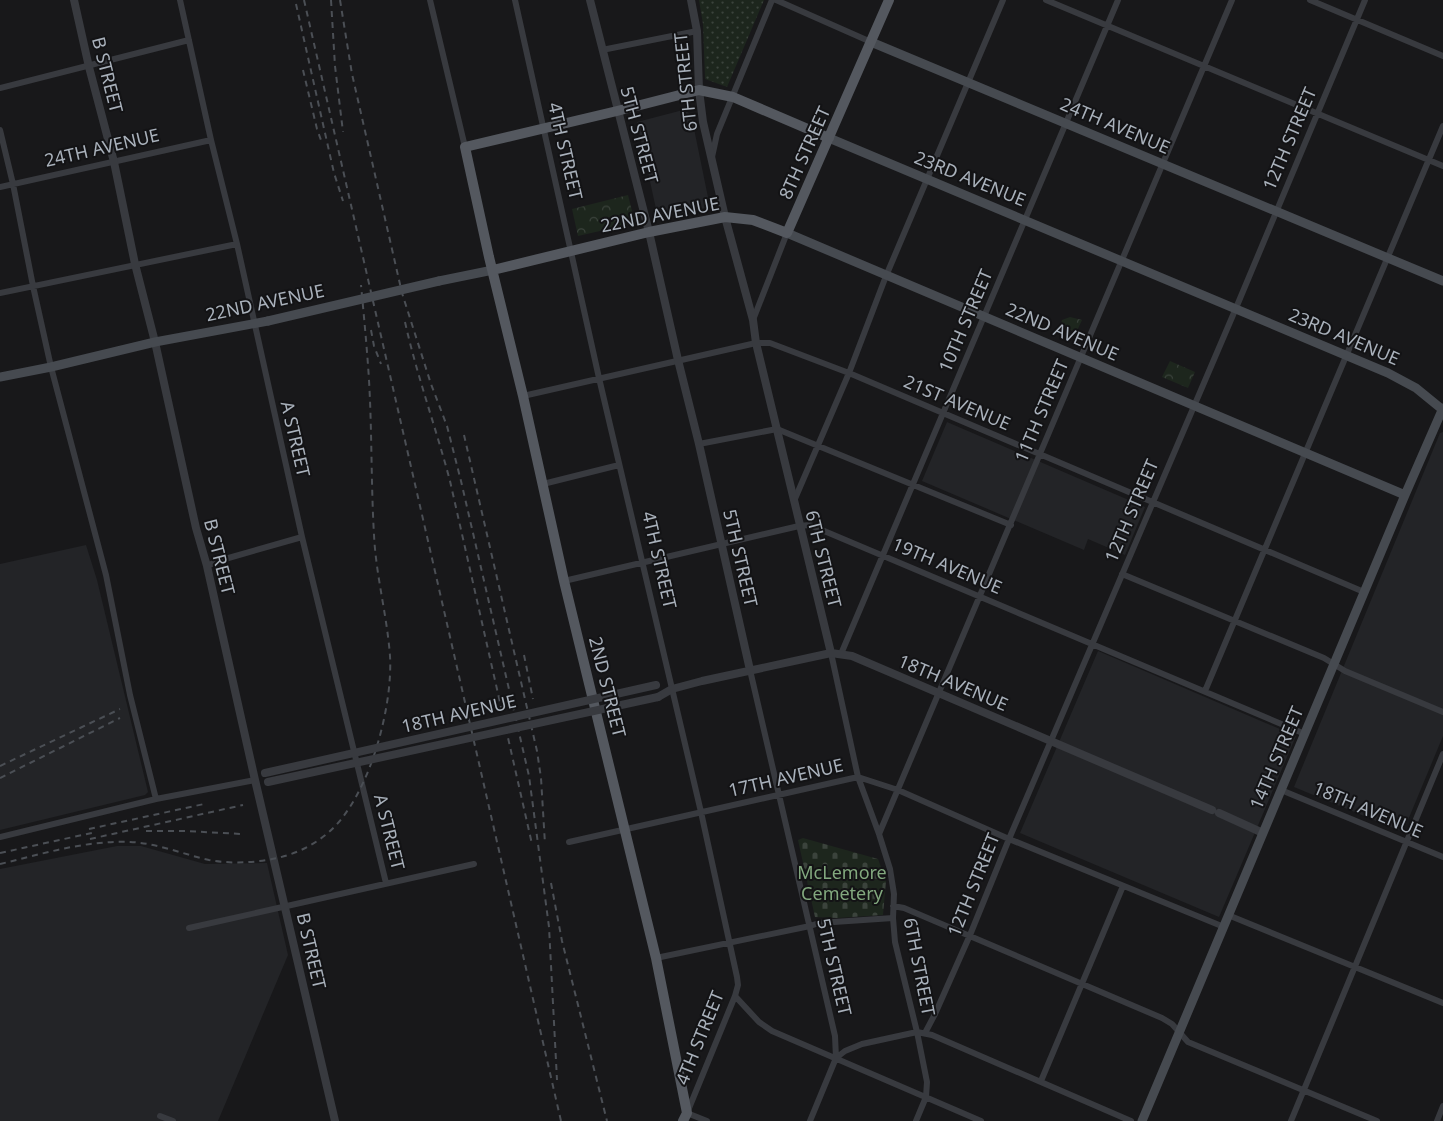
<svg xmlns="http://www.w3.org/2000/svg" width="1443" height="1121" font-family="'Noto Sans',sans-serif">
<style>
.built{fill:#232427}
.grass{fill:url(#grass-dots)}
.cemetery{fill:url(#cemetery-stones)}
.park{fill:url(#park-crowns)}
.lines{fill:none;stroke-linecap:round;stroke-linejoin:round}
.minor{stroke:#383a3f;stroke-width:6}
.tertiary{stroke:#383a3f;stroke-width:8}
.secondary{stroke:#464a50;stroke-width:9}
.primary{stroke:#54585f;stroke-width:10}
.rail{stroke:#4b4f55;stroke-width:2;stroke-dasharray:6 5;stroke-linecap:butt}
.tertiary-bridge{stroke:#383a3f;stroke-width:8}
.secondary-bridge{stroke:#464a50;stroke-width:9}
.labels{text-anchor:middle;stroke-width:4;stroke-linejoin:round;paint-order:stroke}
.street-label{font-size:18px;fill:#a9b1bb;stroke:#131315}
.park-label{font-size:18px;fill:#82a87e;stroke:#131315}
</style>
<defs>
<pattern id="grass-dots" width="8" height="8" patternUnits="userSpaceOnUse" patternTransform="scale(1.25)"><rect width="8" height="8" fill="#1d261d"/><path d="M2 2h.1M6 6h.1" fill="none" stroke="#3b433c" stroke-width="1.8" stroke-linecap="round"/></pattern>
<pattern id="cemetery-stones" width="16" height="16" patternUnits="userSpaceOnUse" patternTransform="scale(1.25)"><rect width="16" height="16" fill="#1d261d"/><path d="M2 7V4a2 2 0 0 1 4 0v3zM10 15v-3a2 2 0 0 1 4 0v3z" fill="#3b433c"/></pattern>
<pattern id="park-crowns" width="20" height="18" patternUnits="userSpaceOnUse" patternTransform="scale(1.25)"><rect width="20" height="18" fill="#1d261d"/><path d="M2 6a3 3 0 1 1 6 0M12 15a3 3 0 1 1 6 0" fill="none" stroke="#3b433c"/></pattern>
</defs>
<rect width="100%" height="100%" fill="#18181a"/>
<path class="built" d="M683,110L691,114L710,207L658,218L637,122Z
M947,422L1145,507L1125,555L1088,539L1084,550L922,481Z
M1443,432V736L1403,832L1294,787L1440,433Z
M86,545L97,580L148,792L145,795L0,830V564Z
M1098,651L1296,736L1219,917L1020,833Z
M117,846H141L205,864L267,863L288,955L218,1121H0V869Z"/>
<path class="grass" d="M699,0H764L727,87L705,79L703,24Z"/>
<path class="cemetery" d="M803,838L878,859L886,881L883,915L837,918L815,917L798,840Z"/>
<path class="park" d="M628,195L635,223L578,236L572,209Z
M1070,317L1082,320L1076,333L1061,324L1062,320Z
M1170,361L1195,372L1188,388L1162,377Z"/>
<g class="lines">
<path class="minor" d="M180,0L211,140L237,244L302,537L386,883
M430,0L465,147
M515,0L599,378L701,812L737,977L738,985L735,996L687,1113L707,1121
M776,0L871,42
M1046,0L1443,166
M1310,0L1443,56
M602,50L697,31
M0,88L189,40
M0,130L13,184L33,286L51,367L106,575L130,695L156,799
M712,157L717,134L772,0
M0,187L211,140
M0,293L237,244
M753,320L787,233
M523,396L756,343H770L849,373L1364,592
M699,444L777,429L1011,525
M543,484L619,465
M794,501L849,373L886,276L1003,0
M207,566L218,561L302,537
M1122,574L1324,658L1345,671L1443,712
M564,581L799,526L810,525L1305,734
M831,653L858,777L879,834L890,869L894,894L893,918L895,942L917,1032L927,1082L926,1097L916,1121
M841,654L1118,0
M750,670L835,1036L836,1058L810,1121
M1205,691L1443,126
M1281,790L1443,857
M879,834L1232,0
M0,837L156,799L255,780
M569,842L858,777L898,790L1009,839L1224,927
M893,906L904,908L1162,1018L1172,1024L1188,1042L1377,1121
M1228,915L1443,1003
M189,928L474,864
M656,958L810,926L819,923L893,918
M735,996L759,1022L772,1031L981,1121
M925,1033L935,1014L970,935L1009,839L1236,308L1365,0
M836,1058L845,1051L862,1044L917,1032L932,1035L1131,1121
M1041,1081L1123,886
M160,1116L173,1121
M1291,1121L1443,754
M1437,1121L1443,1106"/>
<path class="tertiary" d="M74,0L89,67L114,162L135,264L155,342L196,528L207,566L255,780L335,1121
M590,0L649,232L678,360L699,444L750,670
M691,0L697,31L699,90L703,122L725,217L753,320L756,343L831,653
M658,697L672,689L702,681L831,653L852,656L1212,810
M1219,813L1263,833"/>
<path class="secondary" d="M871,42L1443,281
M829,138L1388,373L1416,388L1443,410
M787,233L1405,495
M439,281L493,270
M0,377L51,367L155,342L268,321
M1142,1121L1405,495L1443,408"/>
<path class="primary" d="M493,270L649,232L725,217L753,220L787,233L889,0
M683,1121L687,1113L656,958L564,581L523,396L489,257L465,147L617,111L699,90L733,97L829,138"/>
<path class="rail" d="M304,0L561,1121
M331,0L335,66L343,132
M340,0L352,74L402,293L431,384L447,426L461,481L529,776L549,927L557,1080
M296,4L334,173L343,201
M303,70L317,129L322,143
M405,322C417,376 436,428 450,481L532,844
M371,330L374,346L381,364
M464,435L537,751L541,778L545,844
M524,655L533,699
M0,766L120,709
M0,778L120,718
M89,829L204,804
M146,831H185L241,834
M90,839L243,805
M0,853L96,832
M0,864C42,854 86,840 130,842C157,843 182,854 209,860C231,864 255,863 277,858C296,854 314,845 329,832C369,797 393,708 390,656C387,615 376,576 374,535C371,483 372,432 369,380C367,348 364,317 361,285
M551,883L562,941L607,1121"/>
<path class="tertiary-bridge" d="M265,773L656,685
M268,782L658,697"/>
<path class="secondary-bridge" d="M268,321L439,281"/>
</g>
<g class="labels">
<g class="street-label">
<text transform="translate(107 75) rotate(76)" y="6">B STREET</text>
<text transform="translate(686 82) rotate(-96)" y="6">6TH STREET</text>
<text transform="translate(1115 126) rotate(23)" y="6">24TH AVENUE</text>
<text transform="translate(639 135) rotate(75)" y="6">5TH STREET</text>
<text transform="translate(1290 139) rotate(-67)" y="6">12TH STREET</text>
<text transform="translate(102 148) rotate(-13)" y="6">24TH AVENUE</text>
<text transform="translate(565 151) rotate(77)" y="6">4TH STREET</text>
<text transform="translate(805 153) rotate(-66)" y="6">8TH STREET</text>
<text transform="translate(970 179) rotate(22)" y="6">23RD AVENUE</text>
<text transform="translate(660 215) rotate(-11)" y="6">22ND AVENUE</text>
<text transform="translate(265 303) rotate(-12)" y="6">22ND AVENUE</text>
<text transform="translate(966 321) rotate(-67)" y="6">10TH STREET</text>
<text transform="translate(1062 332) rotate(23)" y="6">22ND AVENUE</text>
<text transform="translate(1344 337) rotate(23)" y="6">23RD AVENUE</text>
<text transform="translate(957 403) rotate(23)" y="6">21ST AVENUE</text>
<text transform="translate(1042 411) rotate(-67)" y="6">11TH STREET</text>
<text transform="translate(295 439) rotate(77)" y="6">A STREET</text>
<text transform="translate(1132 511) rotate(-67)" y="6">12TH STREET</text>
<text transform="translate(219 557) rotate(76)" y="6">B STREET</text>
<text transform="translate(740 558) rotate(77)" y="6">5TH STREET</text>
<text transform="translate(823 559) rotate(76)" y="6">6TH STREET</text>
<text transform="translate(659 560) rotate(77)" y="6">4TH STREET</text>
<text transform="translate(947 566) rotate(23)" y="6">19TH AVENUE</text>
<text transform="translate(953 683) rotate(23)" y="6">18TH AVENUE</text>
<text transform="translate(607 687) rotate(76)" y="6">2ND STREET</text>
<text transform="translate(459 714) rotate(-13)" y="6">18TH AVENUE</text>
<text transform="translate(1277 758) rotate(-67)" y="6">14TH STREET</text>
<text transform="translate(786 778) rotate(-13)" y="6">17TH AVENUE</text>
<text transform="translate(1368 810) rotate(23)" y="6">18TH AVENUE</text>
<text transform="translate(389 832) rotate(76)" y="6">A STREET</text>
<text transform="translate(974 885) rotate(-68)" y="6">12TH STREET</text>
<text transform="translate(311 951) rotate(77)" y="6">B STREET</text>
<text transform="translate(834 967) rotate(77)" y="6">5TH STREET</text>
<text transform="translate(919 967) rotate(79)" y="6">6TH STREET</text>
<text transform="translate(700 1038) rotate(-68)" y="6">4TH STREET</text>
</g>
<g class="park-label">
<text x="842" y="879">McLemore<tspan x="842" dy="21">Cemetery</tspan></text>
</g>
</g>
</svg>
